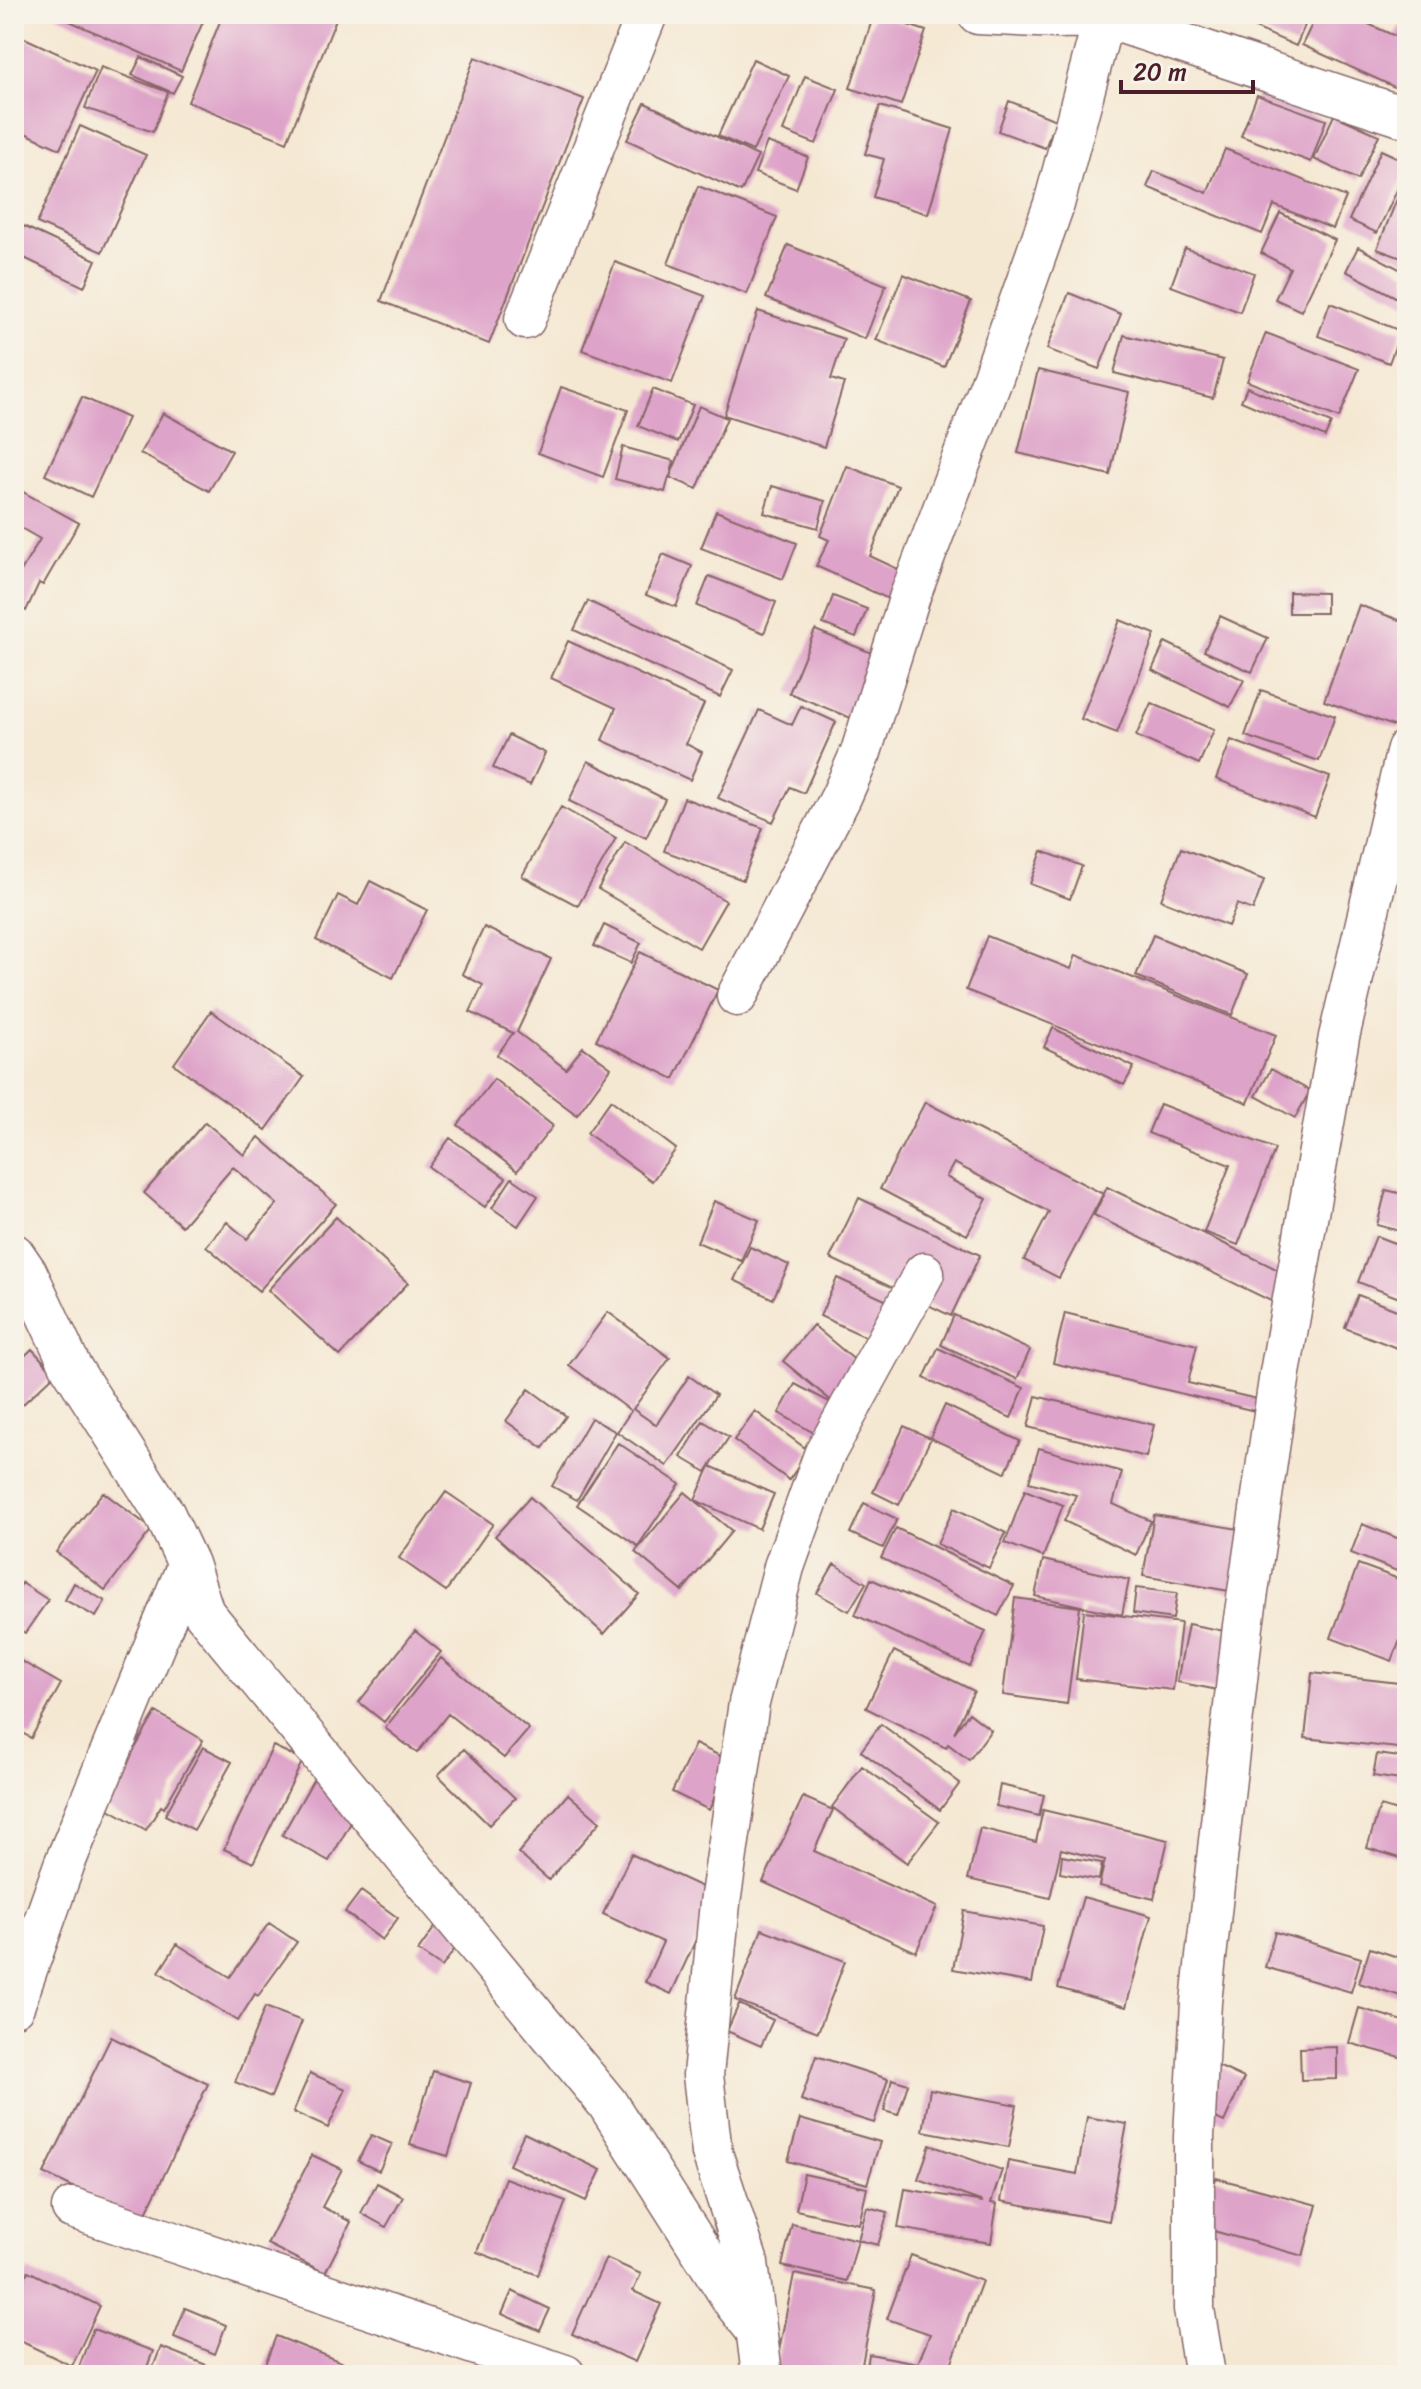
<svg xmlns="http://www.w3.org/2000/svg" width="1421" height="2389" font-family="Sriracha,sans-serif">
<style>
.building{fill:#dea3c9}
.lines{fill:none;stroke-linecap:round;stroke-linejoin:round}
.minor-casing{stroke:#866566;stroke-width:43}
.minor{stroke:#fff;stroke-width:40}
</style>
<rect width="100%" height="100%" fill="#f7f3e8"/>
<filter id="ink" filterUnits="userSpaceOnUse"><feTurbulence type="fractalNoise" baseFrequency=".0125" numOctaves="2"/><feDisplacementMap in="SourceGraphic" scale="16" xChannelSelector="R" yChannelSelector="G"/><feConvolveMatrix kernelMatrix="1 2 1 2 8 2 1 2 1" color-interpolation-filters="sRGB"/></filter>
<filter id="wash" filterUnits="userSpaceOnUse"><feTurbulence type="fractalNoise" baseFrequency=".006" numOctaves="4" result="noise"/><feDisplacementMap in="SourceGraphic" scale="32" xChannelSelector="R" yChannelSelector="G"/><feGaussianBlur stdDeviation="1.8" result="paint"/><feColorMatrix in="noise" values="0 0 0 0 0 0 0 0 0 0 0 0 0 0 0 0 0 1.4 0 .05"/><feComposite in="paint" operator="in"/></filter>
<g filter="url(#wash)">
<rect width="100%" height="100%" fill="#f5e8d3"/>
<g id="blocks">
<path class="building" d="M54,14H185L203,22L181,71Z
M223,14H338L287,142L188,102Z
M874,14L926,31L901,105L850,88Z
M1238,14H1305L1309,16L1296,46L1235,19Z
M1317,14H1346L1395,36L1407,14V78L1401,90L1302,45Z
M16,34L96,71L60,149L14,128Z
M141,57L182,76L173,93L132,75Z
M475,57L584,99L489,344L381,301Z
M753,59L789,76L753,151L718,136Z
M101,67L168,92L153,132L85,108Z
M805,76L838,89L816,144L783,131Z
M1257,95L1326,120L1311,162L1241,136Z
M1009,101L1056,120L1045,148L998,131Z
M645,103L758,156L741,192L627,140Z
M880,106L953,129L928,214L873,197L884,159L865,154Z
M1334,115L1379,135L1358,180L1314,159Z
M80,126L146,155L102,252L37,223Z
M767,142L808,157L796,189L755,173Z
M1225,149L1346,197L1333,229L1274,205L1262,234L1147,187L1154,171L1207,193Z
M1381,150L1407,162V169L1377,233L1349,220Z
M1407,174V260L1377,249Z
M698,186L777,217L747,294L668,264Z
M1280,213L1335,240L1301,311L1275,299L1290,268L1261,253Z
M19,224L96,260L84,287L14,253V234Z
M788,245L886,285L865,339L766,298Z
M1358,247L1407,273V303L1346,271Z
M1185,248L1254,273L1240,312L1171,286Z
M615,262L705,296L672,383L582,350Z
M903,274L971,301L944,367L876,340Z
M1069,293L1121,314L1099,369L1047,349Z
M1330,303L1401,331L1389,363L1318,336Z
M758,311L844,339L831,379L844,383L824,447L724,415Z
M1266,333L1359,369L1339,418L1247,381Z
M1124,335L1223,360L1213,398L1114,373Z
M1038,370L1129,392L1110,475L1018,453Z
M561,387L628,410L603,477L538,453Z
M1247,387L1331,423L1325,437L1241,401Z
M653,389L693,405L678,442L638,426Z
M82,397L128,418L91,497L45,475Z
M699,406L727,418L697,489L669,477L665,492L615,479L623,447L674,461L670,477Z
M163,413L232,451L209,491L140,453Z
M847,466L898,486L870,556L917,578L904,606L816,566L829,540L820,536Z
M772,486L825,501L818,528L764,513Z
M14,487L79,523L43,585L39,583L26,611L14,605V567L21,571L40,539L14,524Z
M716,511L797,543L783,579L701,548Z
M663,554L692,566L676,607L646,595Z
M709,576L776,602L764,633L697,606Z
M1289,592L1326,593V613H1289Z
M833,596L867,609L856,637L823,624Z
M588,601L733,670L720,697L574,630Z
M1359,605L1407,623V706L1399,728L1324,701Z
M1220,616L1268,638L1252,672L1204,651Z
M1120,620L1155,634L1117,733L1081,719Z
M815,630L899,664L873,727L789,693Z
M568,641L704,704L686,744L702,752L690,780L602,740L616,708L551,678Z
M1165,642L1244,680L1230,707L1152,670Z
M1261,690L1335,716L1319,761L1245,736Z
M1151,703L1214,730L1199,764L1136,736Z
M801,706L836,722L804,793L790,787L773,822L718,798L759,710L792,725Z
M509,735L545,753L530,785L493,768Z
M1231,740L1330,777L1315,817L1216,779Z
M588,761L665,799L646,838L569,801Z
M684,798L763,828L743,880L664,851Z
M561,807L616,838L578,906L522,876Z
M625,842L726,901L699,948L598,889Z
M1181,848L1264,880L1253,910L1237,904L1228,926L1161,900Z
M1042,851L1082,866L1070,899L1030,884Z
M370,881L427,910L393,978L316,940L338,895L358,905Z
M604,925L641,943L631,963L594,946Z
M484,927L551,959L517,1032L566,1069L583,1047L611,1068L577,1115L497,1055L513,1033L470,1012L483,985L462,974Z
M1153,935L1248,974L1232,1015L1136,976Z
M987,936L1071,969L1076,955L1276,1035L1248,1103L966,990Z
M640,952L718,990L674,1079L596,1040Z
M211,1011L304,1077L266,1130L174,1064Z
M1053,1028L1134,1067L1124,1085L1044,1047Z
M1271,1069L1310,1091L1295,1118L1256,1096Z
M494,1079L553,1126L517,1171L458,1125Z
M611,1100L676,1149L652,1181L587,1133Z
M925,1102L1103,1194L1059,1278L1024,1260L1049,1212L954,1163L946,1177L987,1199L967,1235L880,1189Z
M1160,1104L1275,1149L1238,1245L1204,1232L1230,1165L1148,1133Z
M205,1122L244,1155L259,1137L336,1204L259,1291L206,1246L227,1222L247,1239L277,1204L233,1167L182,1226L144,1193Z
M450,1138L506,1178L485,1207L429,1167Z
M512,1178L538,1196L518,1226L492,1208Z
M1107,1187L1293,1277L1279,1305L1094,1215Z
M1386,1190L1407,1195V1233L1377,1225Z
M859,1198L980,1255L951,1316L830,1258Z
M714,1201L759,1220L741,1261L697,1242Z
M336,1217L408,1283L340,1356L268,1290Z
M1376,1236L1407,1248V1301L1358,1282Z
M750,1247L789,1265L773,1299L734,1280Z
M837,1278L907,1310L890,1348L820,1316Z
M1358,1295L1407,1314V1352L1345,1328Z
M608,1312L670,1358L633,1409L656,1425L689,1376L716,1395L667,1466L617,1432L631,1411L569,1365Z
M1065,1313L1197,1345L1188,1383L1257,1399L1255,1411L1053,1363Z
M954,1315L1030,1350L1017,1379L941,1345Z
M813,1325L870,1373L840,1408L783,1361Z
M938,1348L1024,1388L1011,1418L924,1378Z
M32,1349L55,1374L21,1406L14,1399V1366Z
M795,1384L839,1407L823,1438L779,1413Z
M529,1389L566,1416L543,1448L506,1421Z
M1036,1396L1154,1425L1146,1457L1028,1427Z
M945,1405L1020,1441L1005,1473L931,1438L899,1505L873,1492L904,1426L930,1438Z
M755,1411L809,1451L789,1480L734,1440Z
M591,1418L616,1432L577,1500L552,1486Z
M703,1421L729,1437L706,1472L681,1457Z
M618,1443L680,1484L638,1546L577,1505Z
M1039,1448L1122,1472L1113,1504L1151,1521L1136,1555L1064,1521L1076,1495L1029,1482Z
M710,1466L774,1494L759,1529L695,1500Z
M1025,1490L1063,1505L1043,1557L1005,1543Z
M103,1492L152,1529L105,1590L56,1552Z
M446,1492L493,1524L446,1591L399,1558Z
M685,1492L732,1531L682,1591L635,1552Z
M530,1497L639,1594L604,1634L495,1536Z
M864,1503L897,1519L883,1548L850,1533Z
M954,1508L1006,1533L989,1568L937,1544Z
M1154,1515L1245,1530L1235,1592L1143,1576Z
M1362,1524L1407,1542V1575L1351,1553Z
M896,1528L1014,1586L998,1616L881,1558Z
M1043,1560L1129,1580L1122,1615L1035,1596Z
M834,1564L866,1583L849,1611L817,1593Z
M1358,1564L1407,1582V1622L1392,1661L1331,1638Z
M871,1579L986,1631L970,1667L855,1615Z
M22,1583L48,1600L25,1633L14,1626V1595Z
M74,1583L105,1601L96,1617L65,1600Z
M1136,1588L1177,1593L1173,1619L1133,1613Z
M1015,1598L1080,1607L1067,1704L1003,1695Z
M1084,1611L1181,1623L1173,1690L1076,1679Z
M1188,1624L1230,1632L1218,1690L1177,1682Z
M415,1631L441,1652L384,1722L359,1702Z
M894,1651L974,1691L954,1733L969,1713L991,1730L969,1760L948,1744L946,1748L866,1708Z
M14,1657L61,1684L31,1738L14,1728Z
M441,1658L529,1729L504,1758L448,1714L417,1753L385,1728Z
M1312,1673L1407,1684V1749L1305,1738Z
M156,1712L203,1740L164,1808L161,1806L146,1830L102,1805Z
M881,1724L960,1783L940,1810L861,1751Z
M695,1744L731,1761L709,1810L672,1792Z
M273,1746L303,1760L253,1863L224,1849Z
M203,1747L232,1762L194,1830L165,1815Z
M464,1749L515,1798L489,1825L438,1775Z
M1377,1754L1407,1758V1781L1373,1776Z
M321,1766L368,1793L329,1861L282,1835Z
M862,1766L939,1822L907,1863L832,1807Z
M1000,1785L1044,1795L1039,1816L996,1806Z
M568,1794L600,1822L549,1880L518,1853Z
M803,1797L833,1810L814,1851L937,1907L916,1952L763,1882Z
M1380,1806L1407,1814V1860L1367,1848Z
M1043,1810L1168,1840L1154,1899L1099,1886L1105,1860L1061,1849L1050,1898L968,1879L980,1828L1036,1842Z
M631,1854L717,1894L671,1994L645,1982L663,1942L603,1914Z
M1062,1856L1102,1863L1099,1880L1060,1873Z
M361,1891L398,1918L382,1940L345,1912Z
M1083,1897L1151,1916L1126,2007L1058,1988Z
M447,1910L470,1927L442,1967L418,1951Z
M964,1911L1043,1926L1032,1983L953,1969Z
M269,1923L297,1942L258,1996L255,1994L238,2021L159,1972L177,1944L230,1977Z
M762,1929L845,1961L818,2032L735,2000Z
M1275,1932L1361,1958L1351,1992L1265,1967Z
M1370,1948L1407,1960V1998L1359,1983Z
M739,2004L773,2020L761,2046L727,2031Z
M265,2007L302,2021L271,2097L235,2082Z
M1359,2008L1407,2022V2059L1349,2043Z
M111,2037L208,2084L142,2221L44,2173Z
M1337,2047V2079L1301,2080L1300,2048Z
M816,2056L888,2079L874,2123L801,2100Z
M1218,2066L1244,2078L1224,2122L1198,2110Z
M433,2071L471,2083L448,2156L410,2145Z
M310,2073L346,2089L328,2128L293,2112Z
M892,2079L908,2084L898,2115L884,2111Z
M930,2089L1017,2105L1009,2147L923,2131Z
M1087,2117L1127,2124L1109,2221L1001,2201L1008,2161L1077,2174Z
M800,2119L880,2142L867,2184L788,2161Z
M524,2133L601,2170L586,2201L509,2165Z
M371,2135L392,2144L379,2171L358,2161Z
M930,2145L1002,2170L991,2203L997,2204L991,2243L898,2228L905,2189L983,2202L918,2179Z
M312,2155L342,2169L322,2207L351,2222L325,2273L267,2244Z
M804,2174L867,2188L859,2224L796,2210Z
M505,2178L566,2201L538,2275L477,2252Z
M1216,2178L1317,2205L1303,2256L1203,2228Z
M377,2183L403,2197L386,2227L361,2213Z
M867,2207L888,2212L878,2245L858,2240Z
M792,2224L858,2240L847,2281L782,2266Z
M911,2255L982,2281L947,2375H866L869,2354L918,2363L930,2334L887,2319Z
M606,2258L641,2274L633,2291L661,2304L635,2362L572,2334Z
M28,2271L100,2306L72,2366L14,2338V2301Z
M794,2274L876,2290L860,2375H797L775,2371Z
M512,2291L550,2309L540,2331L502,2314Z
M185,2308L226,2325L215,2354L174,2337Z
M93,2329L153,2351L144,2375H76Z
M276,2336L344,2363L340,2375H261Z
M161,2347L214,2368L211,2375H150Z"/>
</g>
</g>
<g filter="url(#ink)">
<use href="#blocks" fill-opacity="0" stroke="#866566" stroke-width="2"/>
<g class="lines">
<g class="minor-casing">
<path id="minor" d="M1105,14L1104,17L1407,118
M525,319L647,14
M737,996L841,797L861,752L910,596L993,377L1054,204L1104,17L1057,18L978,14
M14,1254L27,1273L71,1367L164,1513L188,1564L204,1613L607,2103L735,2304L755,2329
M14,2006L64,1865L188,1564
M72,2208L565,2375
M762,2375L748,2263L712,2153L703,2075L720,1903L749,1703L784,1567L824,1455L924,1273
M1205,2375L1194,2309V2137L1201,2002L1243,1626L1280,1373L1339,1037L1407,749"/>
</g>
<use href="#minor" class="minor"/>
</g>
</g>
<rect width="1421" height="2389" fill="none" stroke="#f7f3e8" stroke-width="48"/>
<path d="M1121 80v12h132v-12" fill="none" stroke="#4a1f2b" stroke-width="4"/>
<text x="1133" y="80" font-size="24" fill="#4a1f2b" stroke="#f7f3e8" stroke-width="6" paint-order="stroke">20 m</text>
</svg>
